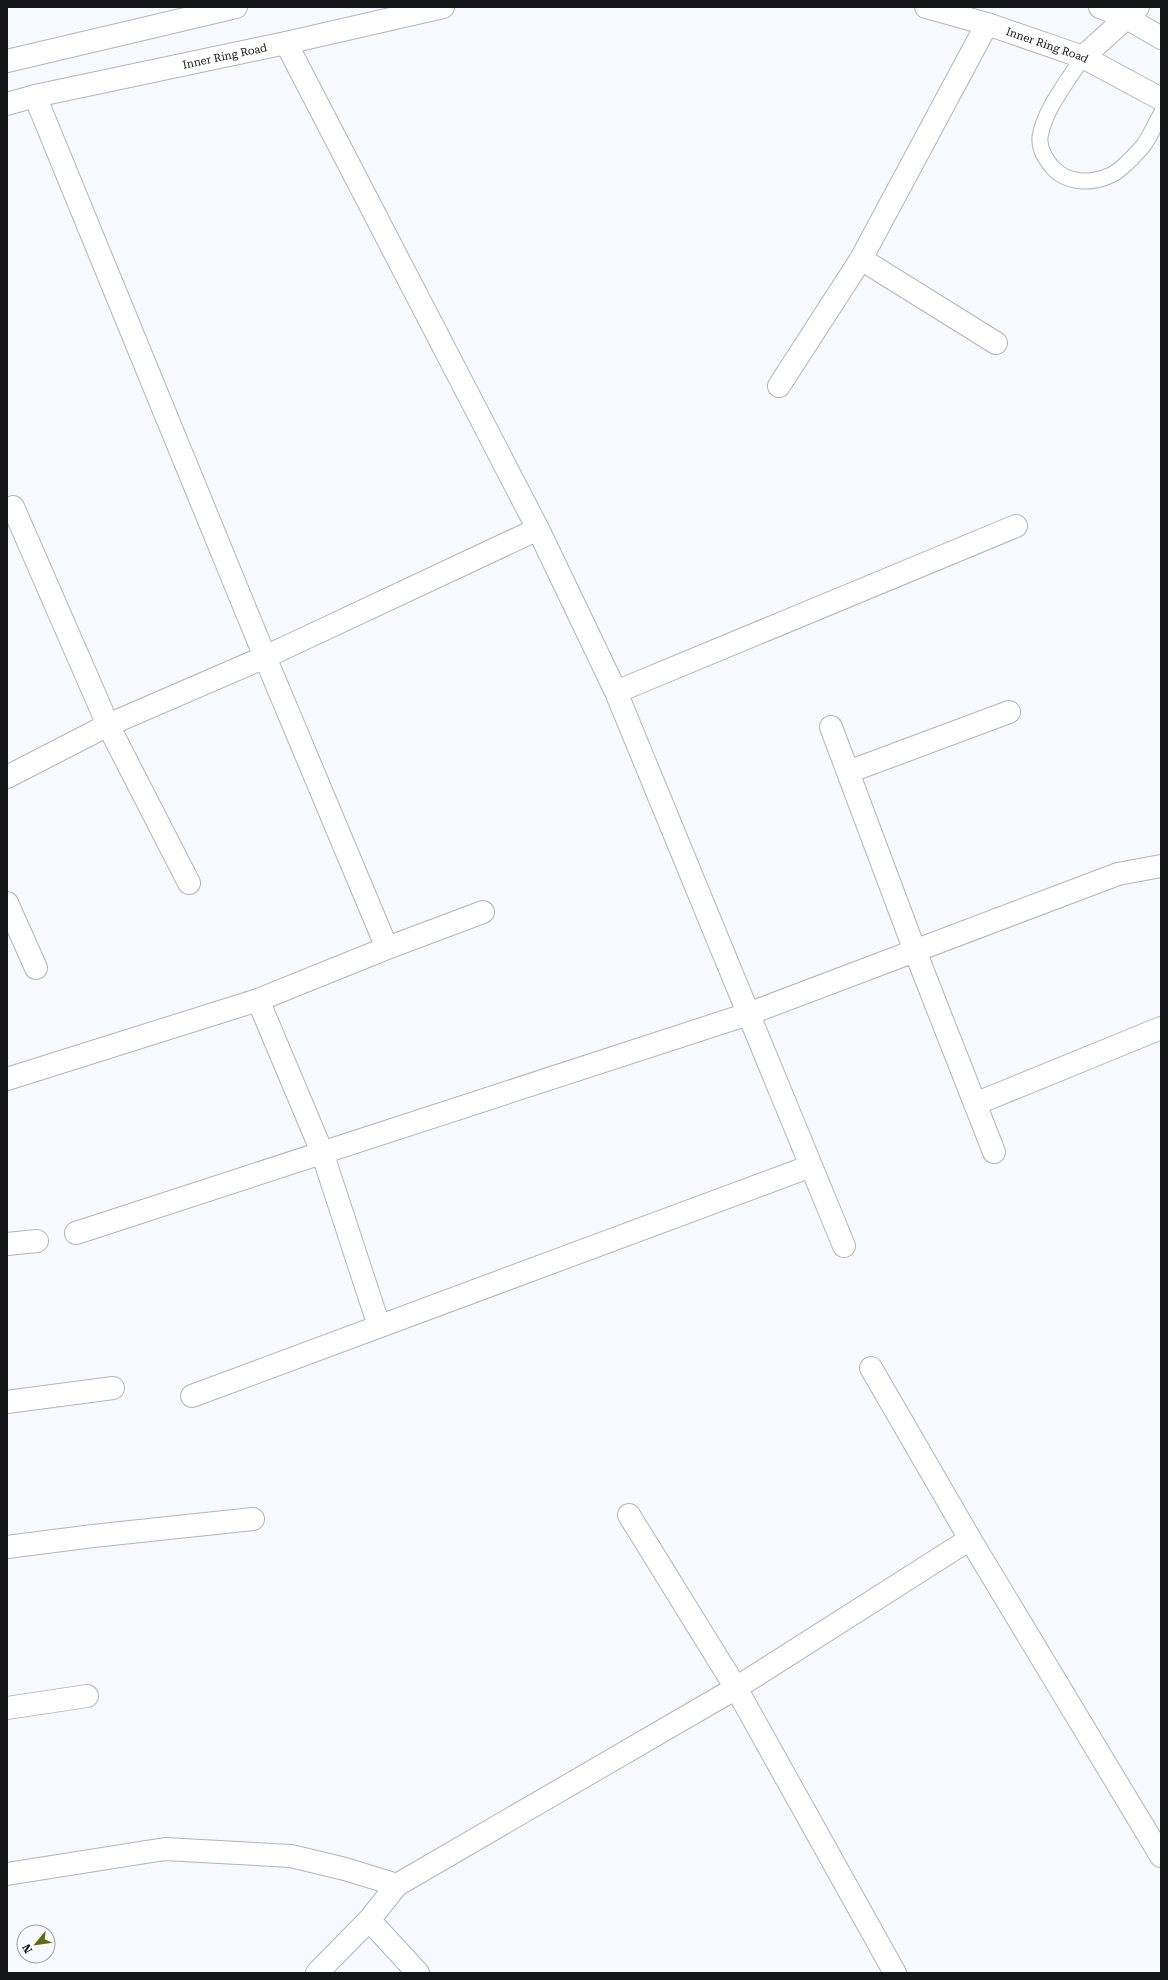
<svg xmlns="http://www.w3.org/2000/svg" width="1168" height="1980" font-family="'Roboto Serif',serif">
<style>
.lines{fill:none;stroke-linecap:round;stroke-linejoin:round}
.service-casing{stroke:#b2b4ba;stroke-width:17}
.minor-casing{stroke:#b2b4ba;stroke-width:24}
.trunk-casing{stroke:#b2b4ba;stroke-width:24}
.service{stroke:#fff;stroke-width:15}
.minor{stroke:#fff;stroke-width:22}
.trunk{stroke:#fff;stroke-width:22}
.labels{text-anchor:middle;stroke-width:4;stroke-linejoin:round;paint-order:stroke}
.street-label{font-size:11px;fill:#141516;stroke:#f6f9fe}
</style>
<rect width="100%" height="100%" fill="#f6f9fe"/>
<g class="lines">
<g class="service-casing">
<path id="service" d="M1083,57C1069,79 1044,110 1040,137C1039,149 1045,158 1052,167C1067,184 1092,184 1111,175C1122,170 1135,155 1143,146C1150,137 1155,124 1161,114"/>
</g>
<g class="minor-casing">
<path id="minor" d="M286,43L538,529L616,692L844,1246
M1083,57L1138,7
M35,96L265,657L387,948
M861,259L996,343
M779,386L861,259L987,24
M13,507L108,725L189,883
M616,692L1016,526
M831,727L915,951L994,1152
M848,772L1009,712
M7,777L108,725L265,657L538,529
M7,903L36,968
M258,1000L322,1152L379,1326
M7,1079L258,1000L387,948L483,912
M975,1104L1161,1028
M76,1233L748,1014L1118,874L1161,866
M7,1244L37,1241
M871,1368L970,1539L1161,1856
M192,1396L811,1166
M7,1402L113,1388
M629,1515L736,1688L895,1973
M7,1547L93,1536L253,1519
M7,1708L87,1696
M7,1874L165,1849L291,1856L345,1869L397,1885L736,1688L970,1539
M369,1920L418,1973
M317,1973L369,1920L397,1885"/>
</g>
<g class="trunk-casing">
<g id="trunk">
<path id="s1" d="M926,7L987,24L1083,57L1161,99"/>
<path d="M1100,7L1127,18L1161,38"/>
<path d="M7,61L236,7"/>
<path id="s2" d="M7,104L35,96L286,43L443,7"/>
</g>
</g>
<use href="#service" class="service"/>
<use href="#minor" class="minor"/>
<use href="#trunk" class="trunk"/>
</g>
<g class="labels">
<g class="street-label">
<text dy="4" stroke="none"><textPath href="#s1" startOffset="127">Inner Ring Road</textPath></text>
<text dy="4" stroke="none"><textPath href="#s2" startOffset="223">Inner Ring Road</textPath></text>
</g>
</g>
<rect width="1168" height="1980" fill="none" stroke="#141516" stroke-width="16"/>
<g transform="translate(36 1944) rotate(241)"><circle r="19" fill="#f6f9fe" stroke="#9c9ea1"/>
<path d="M0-3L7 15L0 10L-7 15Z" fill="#606b13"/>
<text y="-6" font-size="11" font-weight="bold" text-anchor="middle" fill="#141516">N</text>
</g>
</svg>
